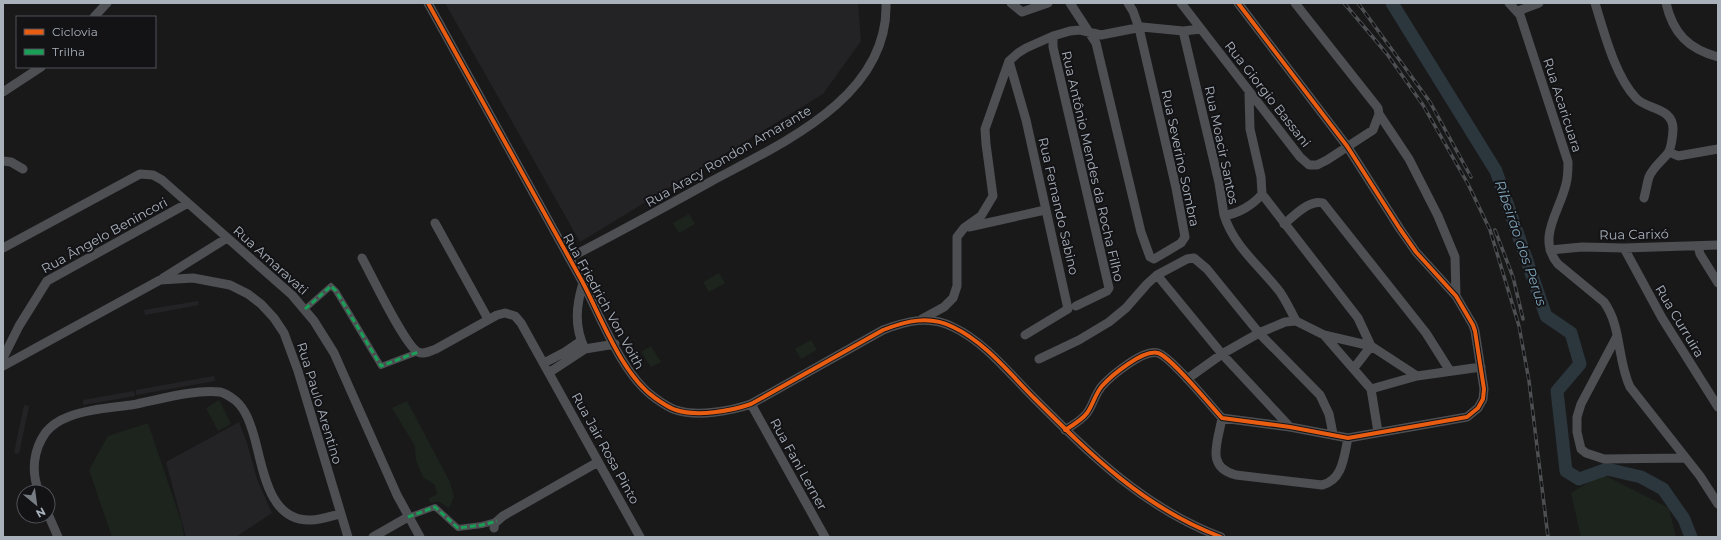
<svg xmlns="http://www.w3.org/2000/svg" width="1721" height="540" font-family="Montserrat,sans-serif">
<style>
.built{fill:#232326}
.green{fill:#1d241d}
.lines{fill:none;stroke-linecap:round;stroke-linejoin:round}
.river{stroke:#2b363d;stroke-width:13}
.pedestrian{stroke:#4d4f53;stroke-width:6}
.minor{stroke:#4d4f53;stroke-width:9}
.rail-casing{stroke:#4d4f52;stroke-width:3.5}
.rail{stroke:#131316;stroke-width:2;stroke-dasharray:6;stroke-linecap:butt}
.quiet{stroke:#1a9f57;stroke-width:3;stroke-dasharray:6 3;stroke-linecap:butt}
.cycleway-casing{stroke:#131316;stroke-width:6}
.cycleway{stroke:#e95d12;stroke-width:4}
.labels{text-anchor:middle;stroke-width:4;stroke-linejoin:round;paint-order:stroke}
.street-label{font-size:13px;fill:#a9b1bb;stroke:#131316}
.water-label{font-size:14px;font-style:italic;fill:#7ea3b8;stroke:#131316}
</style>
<rect width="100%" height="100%" fill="#19191a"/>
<path class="built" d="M445,3H858L861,41L823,94L580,242Z
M198,301L199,305L145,315L144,310Z
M214,376L215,381L136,395V390Z
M134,391L135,396L83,405V400Z
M24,405L29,406L19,454L14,453Z
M239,422L247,443L257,479L272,513L236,537H186L166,462Z"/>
<path class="green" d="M689,214L695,224L679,233L673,223Z
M719,273L725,283L709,292L703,282Z
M811,340L817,350L801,359L795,349Z
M651,346L661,362L651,367L641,352Z
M219,400L231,424L218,431L206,408Z
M407,401L450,482L454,497L449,508L438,501L431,503L428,499L437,494L435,485L423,477L416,460L415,446L392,408Z
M148,423L182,524L184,537H112L89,470L108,436Z
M1602,474L1669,508L1676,537H1581L1571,493Z"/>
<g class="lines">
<path class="river" d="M1392,3L1496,171L1546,316L1571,333L1580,364L1557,391L1566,471L1579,479L1607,469L1641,477L1663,489L1684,519L1691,537"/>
<path class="pedestrian" d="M305,309L331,286L336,291L381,366L418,352
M408,517L435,507L458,528L482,525L497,521"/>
<path class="minor" d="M428,3C480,96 531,189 582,281C601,317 622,375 655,398C662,403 669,408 676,410C697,417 731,411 751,404L883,330C906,321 929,315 953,327C985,342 1010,374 1035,399C1091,455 1144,508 1221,537
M1011,3L1022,12L1048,3
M1070,3L1096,43L1141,232L1150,257L1154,259L1181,243L1185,237L1176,188L1139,28L1133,11L1128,3
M1181,3L1300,157L1309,165H1317L1327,160L1373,130L1379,114L1378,108L1295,3
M1509,3L1520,15L1568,162C1568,170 1568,177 1566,184C1560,211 1536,238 1558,264L1604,302C1622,327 1617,360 1630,387L1700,476L1718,504
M1595,3C1604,32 1615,76 1636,98C1647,110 1673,107 1673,129C1673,135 1671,149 1668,153C1662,161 1653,167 1649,177C1647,183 1646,191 1644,198
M1666,3C1673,34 1689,49 1718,57
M1518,11L1539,3
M94,17L107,3
M1183,31L1219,183L1224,215C1237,215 1254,204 1262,194L1261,177L1250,129L1249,94
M1053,36V47L1109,288L1107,291L1076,306
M1009,61L1026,120L1068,309L1025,335
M3,92L41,67
M1379,114L1409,159L1438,216L1455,257L1456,296
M1669,152L1678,156L1718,149
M3,161L11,162L23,169
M1262,194L1358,318L1371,346L1354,368
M1224,215C1234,247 1260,266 1280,292C1286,301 1291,311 1296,321
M435,223L488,319
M1284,224C1294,216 1309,199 1323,203L1426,333L1450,371
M969,227L1045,210
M1698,246L1700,254L1718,283
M3,248L140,174L153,175L162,180L292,295L314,321L334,353L397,495L420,537
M1624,248L1662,318L1718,407
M1550,250L1582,247L1624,248L1718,245
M362,258C371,274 405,346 418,352C424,355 430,351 436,349L497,315L505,313L515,316L521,323L640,537
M569,258C616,234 663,208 710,182C780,144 889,98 886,3
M1157,275L1222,354L1290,427
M163,278L227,238
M583,283C576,306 574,327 585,349
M922,319L944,307L953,298L957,286V237L964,228L981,216L993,196L986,144L985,129L1009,61L1018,53L1026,48L1053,36L1070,31L1080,30L1101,35L1142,27L1183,31L1201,29
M1324,335L1371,389L1378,432
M1617,336L1581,404L1577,417V432L1581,449L1586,453L1604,459L1684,458
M3,358L19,326L47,281L188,203
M1039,359L1079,340L1109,322L1126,308L1147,284L1157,275L1187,259L1194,258L1207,269L1259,333L1320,395L1329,414L1333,434
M544,363L565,352L581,341
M3,366L160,280L193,278L230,285L248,294L261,304L274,318L284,333L298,371L348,537
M550,372L585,349L615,344
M1187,379L1222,354L1259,333L1285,322L1296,321L1324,335L1371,346L1417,376
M1371,389L1417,376L1481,367
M751,404L825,537
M1222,418C1218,442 1205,467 1236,475L1322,485C1343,480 1344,456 1348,438
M1065,430C1073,425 1082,420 1087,413C1093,405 1095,394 1102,386C1111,376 1143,349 1158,353C1171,357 1211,406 1222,418L1290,427L1348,438L1467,417L1478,408L1483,399L1484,389L1475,331L1473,325L1456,296L1416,252L1400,229L1347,146L1238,3
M39,492C31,472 33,450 46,432C52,425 60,420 68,417C88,409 110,408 131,405C158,400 193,389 220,392C226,393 232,398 236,401C246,410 250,423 254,436C263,467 268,522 311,520C321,520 331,516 340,514
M48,514L58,537
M494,528L495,523L503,516L598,462
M373,537L408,517"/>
<g class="rail-casing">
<path id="rail" d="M1344,3L1387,54L1423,105L1468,184L1490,230L1519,326L1529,381L1548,537
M1358,3L1430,102L1471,177
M1495,230L1513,277L1523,319"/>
</g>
<use href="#rail" class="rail"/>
<path class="quiet" d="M305,309L331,286L336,291L381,366L418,352
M408,517L435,507L458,528L482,525L497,521"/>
<g class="cycleway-casing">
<path id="cycleway" d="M428,3C480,96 531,189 582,281C601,317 622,375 655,398C662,403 669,408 676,410C697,417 731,411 751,404L883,330C906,321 929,315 953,327C985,342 1010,374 1035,399C1091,455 1144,508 1221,537
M1065,430C1073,425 1082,420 1087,413C1093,405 1095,394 1102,386C1111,376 1143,349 1158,353C1171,357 1211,406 1222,418L1290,427L1348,438L1467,417L1478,408L1483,399L1484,389L1475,331L1473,325L1456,296L1416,252L1400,229L1347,146L1238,3"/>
</g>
<use href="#cycleway" class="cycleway"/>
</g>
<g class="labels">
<g class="street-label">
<text transform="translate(1268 94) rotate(52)" y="5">Rua Giorgio Bassani</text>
<text transform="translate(1563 105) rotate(72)" y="5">Rua Acaricuara</text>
<text transform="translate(1222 145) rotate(78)" y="5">Rua Moacir Santos</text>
<text transform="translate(728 156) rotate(-30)" y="5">Rua Aracy Rondon Amarante</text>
<text transform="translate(1181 158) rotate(78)" y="5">Rua Severino Sombra</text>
<text transform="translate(1093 166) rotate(77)" y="5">Rua Antônio Mendes da Rocha Filho</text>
<text transform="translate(1059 206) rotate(77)" y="5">Rua Fernando Sabino</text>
<text transform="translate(1634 234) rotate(-1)" y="5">Rua Carixó</text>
<text transform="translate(104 235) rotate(-29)" y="5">Rua Ângelo Benincori</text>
<text transform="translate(271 260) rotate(42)" y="5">Rua Amaravati</text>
<text transform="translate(604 301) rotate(61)" y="5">Rua Friedrich Von Voith</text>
<text transform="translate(1680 321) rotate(59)" y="5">Rua Curruira</text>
<text transform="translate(320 403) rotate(73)" y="5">Rua Paulo Arentino</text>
<text transform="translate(606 448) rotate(61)" y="5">Rua Jair Rosa Pinto</text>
<text transform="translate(799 464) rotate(61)" y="5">Rua Fani Lerner</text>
</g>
<g class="water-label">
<text transform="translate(1521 243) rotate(71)" y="5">Ribeirão dos Perus</text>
</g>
</g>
<rect width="1721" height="540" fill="none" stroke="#a9b1bb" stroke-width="8"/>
<rect x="16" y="16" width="140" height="52" fill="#131316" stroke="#4f5258"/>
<rect x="24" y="29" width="20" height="6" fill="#e95d12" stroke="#4f5258"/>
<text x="52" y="36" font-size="12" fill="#a9b1bb">Ciclovia</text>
<rect x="24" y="49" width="20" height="6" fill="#1a9f57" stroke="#4f5258"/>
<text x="52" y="56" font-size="12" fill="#a9b1bb">Trilha</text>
<g transform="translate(36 504) rotate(151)"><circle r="19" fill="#131316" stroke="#4f5258"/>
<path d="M0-3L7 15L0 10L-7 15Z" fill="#777c83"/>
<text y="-6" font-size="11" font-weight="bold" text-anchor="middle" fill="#a9b1bb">N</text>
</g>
</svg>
